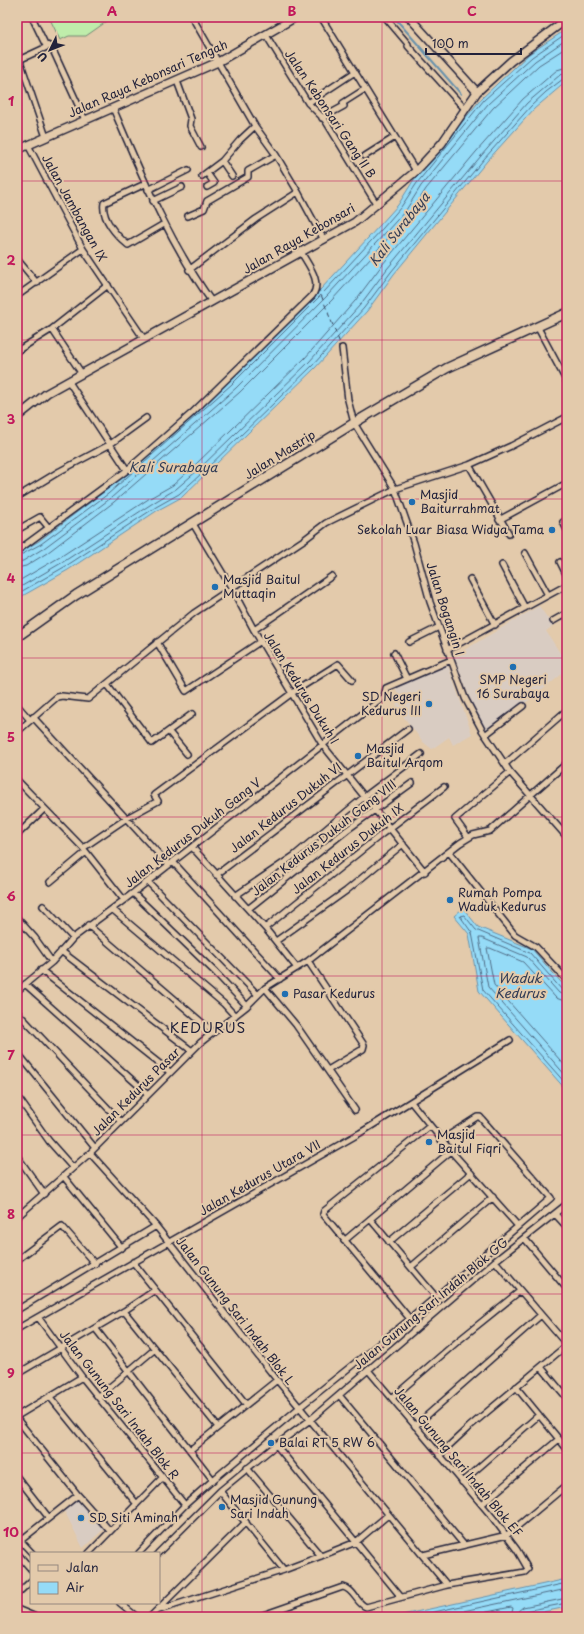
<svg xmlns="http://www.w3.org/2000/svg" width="584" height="1634" font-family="'Playpen Sans',sans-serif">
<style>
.built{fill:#d9ccc2}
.green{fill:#bfedab;stroke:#708873}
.water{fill:#95dbf7;stroke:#6791ac}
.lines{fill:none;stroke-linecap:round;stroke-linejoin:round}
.shore{stroke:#506c86;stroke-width:1}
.stream{stroke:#6791ac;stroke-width:2}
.ferry{stroke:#333e57;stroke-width:1;stroke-dasharray:5 4;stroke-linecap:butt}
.street-casing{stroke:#22223b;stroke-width:8}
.secondary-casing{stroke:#22223b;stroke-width:10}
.primary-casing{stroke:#22223b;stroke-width:11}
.street{stroke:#e3caab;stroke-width:5}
.secondary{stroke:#e3caab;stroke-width:7}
.primary{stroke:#e3caab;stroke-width:8}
.grid{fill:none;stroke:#c2185b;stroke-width:1;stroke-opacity:0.55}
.poi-dot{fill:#1f6fb2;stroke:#e3caab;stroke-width:1.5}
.labels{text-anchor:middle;stroke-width:4;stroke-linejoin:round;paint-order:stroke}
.street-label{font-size:12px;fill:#22223b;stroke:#e3caab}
.poi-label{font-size:12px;fill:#22223b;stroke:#e3caab;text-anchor:start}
.water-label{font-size:13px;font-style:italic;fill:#333e57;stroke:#e3caab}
.quarter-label{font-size:14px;letter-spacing:1px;fill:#22223b;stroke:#e3caab}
.neatline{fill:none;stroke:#c2185b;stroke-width:1.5}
.grid-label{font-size:13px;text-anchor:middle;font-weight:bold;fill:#c2185b}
</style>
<rect width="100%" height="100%" fill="#e3caab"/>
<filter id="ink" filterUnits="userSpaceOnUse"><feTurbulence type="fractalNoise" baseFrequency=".025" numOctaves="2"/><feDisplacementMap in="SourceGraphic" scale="8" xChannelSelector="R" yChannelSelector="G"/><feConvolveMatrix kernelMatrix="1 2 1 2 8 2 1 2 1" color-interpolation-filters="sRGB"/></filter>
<g filter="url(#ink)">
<path class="built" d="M539,606L553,626L546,631L567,664V670L535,696L487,730L481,728L454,656Z
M447,663L472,734L453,745L449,737L432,749L423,742L397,708L396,700L399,698L395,686Z
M77,1497L104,1529L83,1548L63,1508Z"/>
<path class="green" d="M49,17H113L86,36H69L60,40Z"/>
<path class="water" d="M567,29V81L534,109L487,161L394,274L367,311L315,368L182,497L158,510L68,570L17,599V554L39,541L105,491L229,381L321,289L380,225L398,205L413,181L482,98L529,54Z
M463,908L478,927L532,949L567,989V1091L479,991L469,934L454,916Z
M567,1579V1607L518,1617H393Z"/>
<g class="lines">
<path class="shore" d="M17,557L41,544L108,494L232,384L324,292L383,228L401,207L417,183L484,100L532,57L567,33
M17,562L23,561L44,548L111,498L236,388L327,296L387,231L406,210L421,186L488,104L535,61L567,39
M17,568L26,566L47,553L114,502L240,392L332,300L391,235L410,214L426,189L493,108L539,65L567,47
M17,582L60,557L150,498L173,485L194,466L305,358L355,301L382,265L476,152L523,99L557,70L567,67
M17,589L63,562L153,503L176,489L198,470L309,362L360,305L387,269L481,156L527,103L560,75L567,73
M17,594L66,566L156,507L179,494L201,474L313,365L364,308L391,272L484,159L531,106L546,92L563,79L567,78
M567,991L562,990L530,953L476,930L464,915L460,916L472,933L483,990L567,1085
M567,996L559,993L527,957L482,938H479L488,987L567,1077
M567,1002L556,998L523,962L490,948H487L494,985L567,1068
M411,1617L567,1583
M435,1617L567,1589
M463,1617L511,1607L513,1608L511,1617
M517,1617L518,1611L523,1607L567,1598
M522,1617L526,1611L567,1603"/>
<path class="stream" d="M394,17L461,94"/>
<path class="ferry" d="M318,287L341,346"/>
<g class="street-casing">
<path id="street" d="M32,17L45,44L52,48L85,120
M192,17L255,126L276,155L298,192L324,240
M321,17L416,171
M385,17L408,44V46L465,109
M266,35L308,103L325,120L377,205
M17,52L46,137
M21,59L49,46
M177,81L191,119L190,126L201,147
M308,103L355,72
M113,108C142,176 169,242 212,302
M322,118L344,106L343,103L365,89
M28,145L83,249L144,339
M365,156L395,137
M222,161L232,176
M207,173L214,183L207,187
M202,176L222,161L240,140L255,126
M145,184L104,203C101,219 117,236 128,245L164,224
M148,190L188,170
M153,201L182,187
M188,216L204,209L207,201L248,177V171L276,155
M17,259L37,283
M189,270L256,219L298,192
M17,296L83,249
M537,326L567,382
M52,329L82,374
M342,348L348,400L354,423L395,489L414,543L430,602L465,698L482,730L510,772L567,837
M17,351L52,329L108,285
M69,382L127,470
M469,465L509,534
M17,497L60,471L109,445L146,418
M499,520L567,483
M192,522L231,587L254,630L322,744L425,872
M563,522L567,530
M17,530L40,517L49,528
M17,551L126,471L192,413L312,296C323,282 308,265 301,252
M525,553L548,595
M560,562L567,576
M502,565L525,608
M470,579L495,625
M553,621L567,613
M254,630L332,576
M157,642L186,691L261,641
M409,642L439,627
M447,650L567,585
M394,653L407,679
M107,684L152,743L192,714
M17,705L30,720
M33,717L169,865
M17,732L57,697L62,696L88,699L194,613L305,539L326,523L395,489L469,465L511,446L567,417
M169,732L187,754
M485,735L523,706
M505,764L567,710
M17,780L83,848L124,900
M17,835L44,809
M468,837L455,819L510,772
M192,847L265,928L297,968
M83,848L127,818L158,801L154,795L292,693L338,664L352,680
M449,852L515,935L536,947L567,980
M173,862L280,979
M216,875L408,729
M50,882L86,852
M148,882L258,995
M133,893L215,972L247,1006
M235,896L295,855L364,797L421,754
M43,906L73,938
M112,909L224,1004L235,1016
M248,909L347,830L412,783
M17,918L35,938L52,962
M88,925L213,1032
M265,928L382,834L444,787
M276,941L346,891L403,844
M61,951L192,1051
M308,961L364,1045L363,1049L328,1070
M41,970L170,1072
M25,984L148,1094
M265,988L296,1025L355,1110
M17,991L52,962L73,938L124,900L384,697L386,688L451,660
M17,1012L120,1121
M17,1052L95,1148
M17,1096L49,1141L73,1168
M411,1102L451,1151L518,1226
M90,1153L156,1226L277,1380L447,1585
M17,1156L44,1194
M64,1177L122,1248
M555,1214L567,1227
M17,1217L90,1153L200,1043L247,1006L265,988L308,961L460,843L473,835L490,831L567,763
M370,1219L436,1297
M525,1239L567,1289
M344,1241L451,1151
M389,1242L471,1173
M17,1260L62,1226L95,1264
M133,1262L246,1404
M411,1267L493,1197
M17,1310L156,1226
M124,1311L218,1427
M38,1317L82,1377L185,1505
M410,1319L323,1214L324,1211L430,1126
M95,1328L213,1480
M17,1329L360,1133L510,1040
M541,1367L567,1398
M17,1374L124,1311L155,1290
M516,1387L567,1449
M339,1395L464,1545
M50,1397L136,1503
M98,1397L155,1349
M392,1398L458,1341L520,1291
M17,1416L82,1377
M17,1419L78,1495L110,1531
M415,1426L541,1315
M276,1445L401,1597
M190,1450L277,1380
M439,1455L469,1427L567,1345L495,1261
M247,1468L321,1556
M17,1477L49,1518
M462,1482L539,1415
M220,1491L284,1570
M482,1504L559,1439
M17,1537L32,1553
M20,1541L78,1495
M17,1553L31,1569
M89,1553L162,1478
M139,1553L185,1505L213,1480L300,1407L410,1319L551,1198L480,1117H477L441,1140
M158,1553L220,1491L276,1445L310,1420L495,1261L567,1204
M423,1555L507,1535L567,1485
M17,1594L31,1581
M120,1603L137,1617
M17,1609L36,1617
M157,1610L246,1522
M150,1617L156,1611L284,1570L321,1556L356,1542L388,1515
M257,1617L343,1587C354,1589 356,1603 366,1607L447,1585L525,1572L528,1569L517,1550L493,1518L368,1370"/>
</g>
<g class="secondary-casing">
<path id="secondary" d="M409,17L477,92
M17,150L218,62L296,17
M17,417L47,393L355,222L416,171L442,143L477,92L511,61L567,19"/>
</g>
<g class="primary-casing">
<path id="primary" d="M17,637L76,595L354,423L447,368L567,313"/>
</g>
<use href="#street" class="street"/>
<use href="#secondary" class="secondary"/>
<use href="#primary" class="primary"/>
</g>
</g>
<path class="grid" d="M202,17V1617M382,17V1617M17,181H567M17,340H567M17,499H567M17,658H567M17,817H567M17,976H567M17,1135H567M17,1294H567M17,1453H567"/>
<g class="poi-dot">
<circle cx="412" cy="502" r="4"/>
<circle cx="552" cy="530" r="4"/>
<circle cx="215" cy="587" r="4"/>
<circle cx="513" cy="667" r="4"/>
<circle cx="429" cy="704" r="4"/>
<circle cx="358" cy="756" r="4"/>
<circle cx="450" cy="900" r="4"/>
<circle cx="285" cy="994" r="4"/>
<circle cx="429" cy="1142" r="4"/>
<circle cx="271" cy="1443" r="4"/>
<circle cx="222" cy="1507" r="4"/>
<circle cx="81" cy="1518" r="4"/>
</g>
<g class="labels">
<g class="street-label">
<text transform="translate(148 79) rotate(-24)" y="4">Jalan Raya Kebonsari Tengah</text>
<text transform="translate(330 114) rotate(56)" y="4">Jalan Kebonsari Gang II B</text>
<text transform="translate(74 208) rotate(61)" y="4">Jalan Jambangan IX</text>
<text transform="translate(299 239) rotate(-30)" y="4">Jalan Raya Kebonsari</text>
<text transform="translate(280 455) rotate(-32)" y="4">Jalan Mastrip</text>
<text transform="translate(445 609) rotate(72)" y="4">Jalan Bogangin I</text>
<text transform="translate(301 688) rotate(58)" y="4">Jalan Kedurus Dukuh I</text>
<text transform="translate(286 808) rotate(-38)" y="4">Jalan Kedurus Dukuh VI</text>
<text transform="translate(193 833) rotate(-38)" y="4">Jalan Kedurus Dukuh Gang V</text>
<text transform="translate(324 838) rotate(-38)" y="4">Jalan Kedurus Dukuh Gang VIII</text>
<text transform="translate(348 849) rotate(-38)" y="4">Jalan Kedurus Dukuh IX</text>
<text transform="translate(136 1092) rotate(-45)" y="4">Jalan Kedurus Pasar</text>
<text transform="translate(260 1178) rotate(-30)" y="4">Jalan Kedurus Utara VII</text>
<text transform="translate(431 1304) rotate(-40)" y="4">Jalan Gunung Sari Indah Blok GG</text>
<text transform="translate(235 1311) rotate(52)" y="4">Jalan Gunung Sari Indah Blok L</text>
<text transform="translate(119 1405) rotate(52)" y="4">Jalan Gunung Sari Indah Blok R</text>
<text transform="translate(458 1462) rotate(50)" y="4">Jalan Gunung Sari Indah Blok EF</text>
</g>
<g class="poi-label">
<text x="420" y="499">Masjid<tspan x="420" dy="14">Baiturrahmat</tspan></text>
<text x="544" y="534" text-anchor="end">Sekolah Luar Biasa Widya Tama</text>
<text x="223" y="584">Masjid Baitul<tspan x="223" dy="14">Muttaqin</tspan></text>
<text x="513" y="684" text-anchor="middle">SMP Negeri<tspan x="513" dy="14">16 Surabaya</tspan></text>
<text x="421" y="701" text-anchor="end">SD Negeri<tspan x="421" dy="14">Kedurus III</tspan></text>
<text x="366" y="753">Masjid<tspan x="366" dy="14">Baitul Arqom</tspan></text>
<text x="458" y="897">Rumah Pompa<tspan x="458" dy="14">Waduk Kedurus</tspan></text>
<text x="293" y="998">Pasar Kedurus</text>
<text x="437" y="1139">Masjid<tspan x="437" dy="14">Baitul Fiqri</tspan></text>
<text x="279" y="1447">Balai RT 5 RW 6</text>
<text x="230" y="1504">Masjid Gunung<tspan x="230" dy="14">Sari Indah</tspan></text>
<text x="89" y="1522">SD Siti Aminah</text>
</g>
<g class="water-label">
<text transform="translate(399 229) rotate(-52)" y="5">Kali Surabaya</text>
<text x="173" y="472">Kali Surabaya</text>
<text x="520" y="983">Waduk<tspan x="520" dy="15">Kedurus</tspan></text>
</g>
<g class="quarter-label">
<text x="208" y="1033">KEDURUS</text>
</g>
</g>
<rect width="584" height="1634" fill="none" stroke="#e3caab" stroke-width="44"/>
<rect x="30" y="1552" width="130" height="52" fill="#e3caab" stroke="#96877e"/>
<rect x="38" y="1565" width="20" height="6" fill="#e3caab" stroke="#96877e"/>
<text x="66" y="1572" font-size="12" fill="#22223b">Jalan</text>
<rect x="38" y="1582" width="20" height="12" fill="#95dbf7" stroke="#96877e"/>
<text x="66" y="1592" font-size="12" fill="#22223b">Air</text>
<g transform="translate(50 50) rotate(227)" stroke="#e3caab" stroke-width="3" paint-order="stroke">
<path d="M0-3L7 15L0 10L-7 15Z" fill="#22223b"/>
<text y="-6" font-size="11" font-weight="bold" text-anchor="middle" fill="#22223b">U</text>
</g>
<path d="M426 48v6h95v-6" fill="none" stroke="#22223b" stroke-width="2"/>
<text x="432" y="48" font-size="12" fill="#22223b" stroke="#e3caab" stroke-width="3" paint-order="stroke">100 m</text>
<rect x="22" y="22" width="540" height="1590" class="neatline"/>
<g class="grid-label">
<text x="112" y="16">A</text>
<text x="292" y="16">B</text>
<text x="472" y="16">C</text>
<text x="11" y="106">1</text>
<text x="11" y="265">2</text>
<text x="11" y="424">3</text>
<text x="11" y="583">4</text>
<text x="11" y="742">5</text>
<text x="11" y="901">6</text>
<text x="11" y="1060">7</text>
<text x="11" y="1219">8</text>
<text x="11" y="1378">9</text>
<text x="11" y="1537">10</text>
</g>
</svg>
